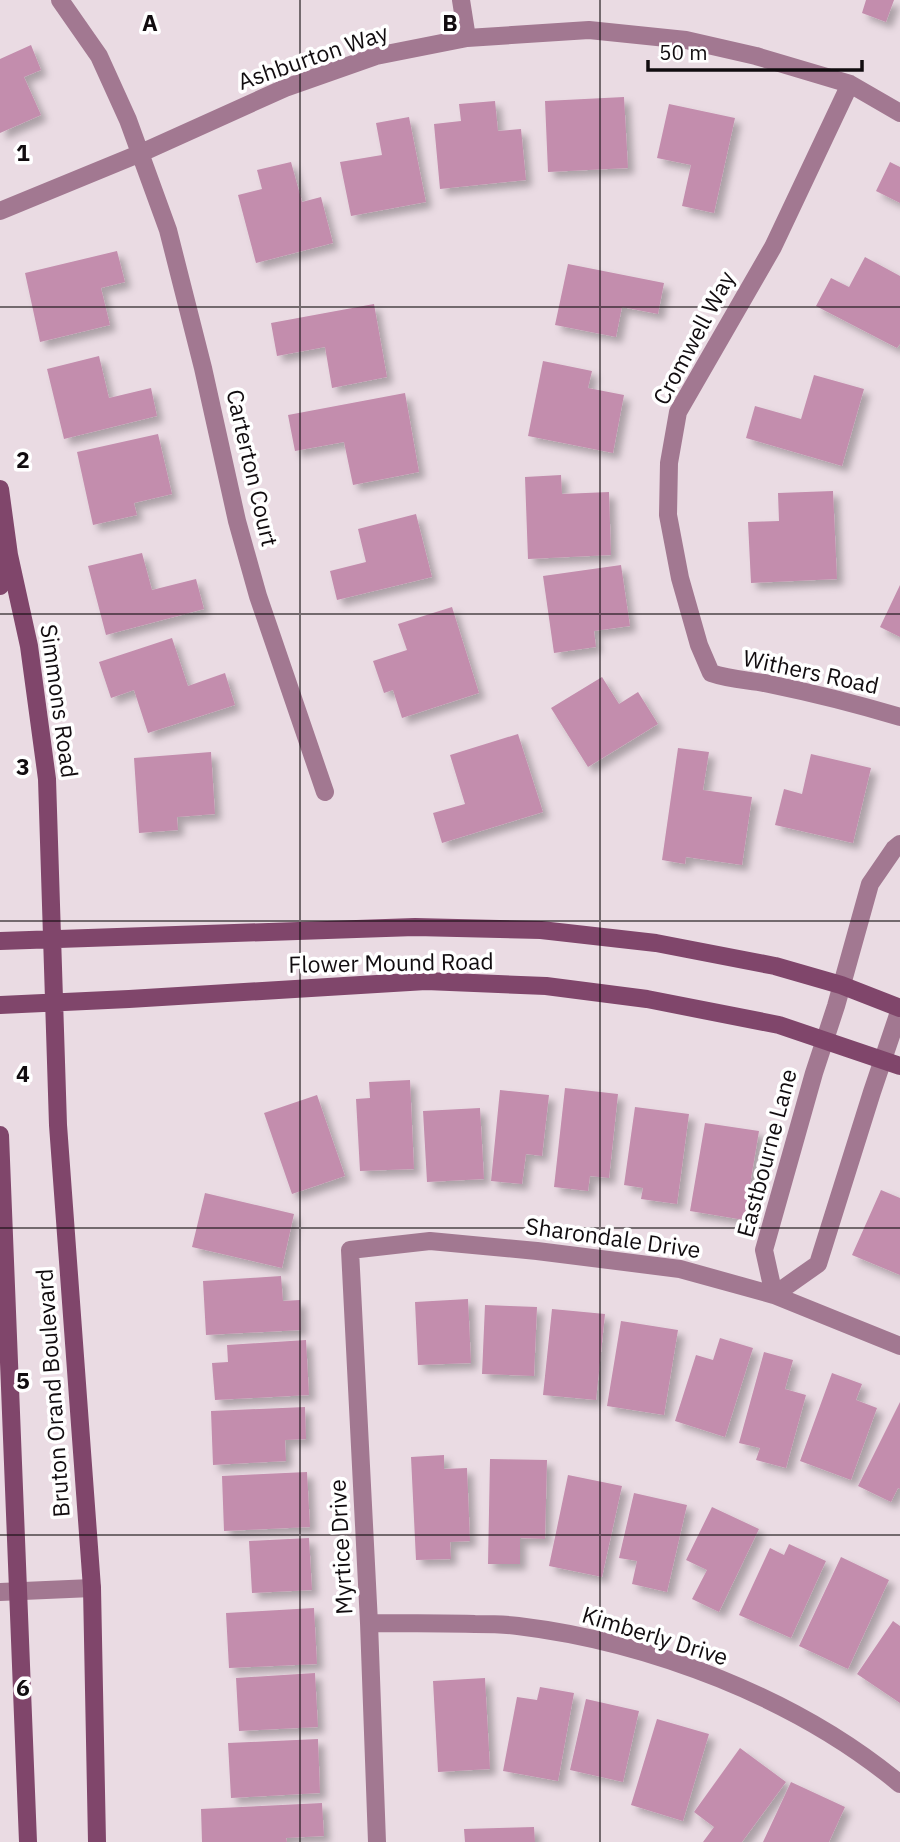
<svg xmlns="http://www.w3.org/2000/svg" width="900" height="1842" font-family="'IBM Plex Sans',sans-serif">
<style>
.building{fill:#c38dad;filter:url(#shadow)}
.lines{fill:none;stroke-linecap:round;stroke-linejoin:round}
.street{stroke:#a27891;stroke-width:18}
.secondary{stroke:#80466b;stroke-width:18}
.grid{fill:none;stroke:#110c0f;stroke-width:2;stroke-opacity:0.55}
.labels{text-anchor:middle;stroke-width:7;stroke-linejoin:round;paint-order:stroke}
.street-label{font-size:23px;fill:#110c0f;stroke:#fff}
.grid-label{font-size:23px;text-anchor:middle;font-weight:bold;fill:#110c0f;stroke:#fff;stroke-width:7;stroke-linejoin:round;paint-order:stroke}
</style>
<defs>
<filter id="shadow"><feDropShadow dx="6" dy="6" stdDeviation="3.5" flood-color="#0004"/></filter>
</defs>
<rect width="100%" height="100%" fill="#eadbe3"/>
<path class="building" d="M866,0H894L886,22L862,13Z
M31,45L41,70L24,77L41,115L0,133V59Z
M624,97L628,168L548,172L545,101Z
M495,101L498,131L521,129L526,180L440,189L434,124L461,121L459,104Z
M669,104L735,118L714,213L682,206L691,165L657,158Z
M409,117L426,202L351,216L340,162L382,155L376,123Z
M291,162L302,202L321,197L333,243L256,263L238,195L262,189L257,170Z
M890,162L900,167V203L876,191Z
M117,251L125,282L101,288L110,325L40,342L25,273Z
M865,257L900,276V344L897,348L816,306L831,278L849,287Z
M568,264L664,283L658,314L622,307L616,337L555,325Z
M374,304L387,377L332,388L325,347L277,356L271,323Z
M99,356L109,398L151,388L157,416L64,439L47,369Z
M543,361L592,371L588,388L624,395L613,453L528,436Z
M814,375L864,389L842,466L746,438L755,406L801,419Z
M405,393L419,472L353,485L344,442L295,451L288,415Z
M158,434L172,494L134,503L137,515L93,525L77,452Z
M561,475L562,494L609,492L611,555L528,559L525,477Z
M833,491L837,579L751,583L748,522L779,521L778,493Z
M416,514L432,577L337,600L330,571L366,562L358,529Z
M142,553L152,590L196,579L204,609L106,635L88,566Z
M621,565L630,626L594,631L596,647L554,653L543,576Z
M900,585V637L880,627Z
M452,607L479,693L402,718L393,690L384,693L373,661L407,650L398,624Z
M172,638L188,686L225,673L235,705L148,733L134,690L111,698L99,662Z
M602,677L619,704L638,692L658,724L588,767L551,708Z
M518,734L543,812L442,843L433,813L465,804L450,755Z
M678,748L709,752L703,790L752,797L742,865L686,857L685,864L662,860Z
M211,752L215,814L177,817L178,830L139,833L134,758Z
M811,754L871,768L853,843L775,825L784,789L802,794Z
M410,1080L414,1169L360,1171L356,1099L370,1098L369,1082Z
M565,1088L618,1094L609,1178L590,1176L588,1191L554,1187Z
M500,1090L549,1095L542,1156L526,1154L522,1184L491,1181Z
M317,1095L345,1176L292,1194L264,1113Z
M635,1107L689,1114L677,1204L641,1199L643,1188L624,1185Z
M480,1108L484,1179L427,1182L423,1111Z
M705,1123L759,1131L744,1220L690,1211Z
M881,1190L900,1198V1275L852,1255Z
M205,1193L294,1214L282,1268L192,1247Z
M281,1276L283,1301L300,1300L301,1330L206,1335L203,1281Z
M468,1299L471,1363L418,1365L415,1302Z
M485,1305L537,1307L534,1376L482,1374Z
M552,1309L605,1314L596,1400L543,1395Z
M621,1321L678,1330L664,1415L607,1406Z
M720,1338L753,1348L725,1437L675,1421L696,1355L713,1360Z
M306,1340L309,1395L215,1400L212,1363L228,1362L227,1345Z
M764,1352L793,1360L785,1389L806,1395L786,1468L756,1460L760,1448L739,1443Z
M832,1373L862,1384L856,1400L877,1408L851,1480L800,1461Z
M900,1402V1489L898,1488L891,1502L858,1486Z
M305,1407L306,1439L285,1440L286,1461L213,1465L211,1411Z
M444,1455V1469L467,1468L470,1541L450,1542L451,1559L416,1560L411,1457Z
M490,1459L547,1460L545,1539L520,1538V1564H488Z
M307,1472L310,1527L224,1531L222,1476Z
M568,1475L622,1486L602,1577L549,1566Z
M634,1493L687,1505L667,1592L632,1584L637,1561L619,1558Z
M712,1507L759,1529L719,1612L692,1599L707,1570L686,1560Z
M309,1538L312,1590L252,1593L249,1541Z
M789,1544L826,1561L791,1638L739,1615L770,1548L784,1555Z
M841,1557L889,1580L848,1669L799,1646Z
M314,1608L317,1664L229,1668L226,1613Z
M893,1621L900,1626V1703L857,1674Z
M315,1673L318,1727L239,1731L236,1678Z
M485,1678L490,1769L438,1772L433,1681Z
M540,1687L574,1693L558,1781L503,1771L517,1697L537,1700Z
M586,1699L639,1711L623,1782L570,1770Z
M657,1719L709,1734L683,1821L631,1805Z
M318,1739L320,1793L231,1798L228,1743Z
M740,1748L786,1782L742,1842H703L714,1827L694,1812Z
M791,1782L845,1807L829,1842H763Z
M322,1803L324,1836L286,1838L287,1842H202L201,1809Z
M534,1827L535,1842H465L464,1829Z"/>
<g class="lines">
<path class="street" d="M60,0L99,56L128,120L168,230L203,368L237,521L258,596L325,792
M461,0L467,38
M850,84L773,247L678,412L669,463L668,515L680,578L699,645L711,673C731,680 750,680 769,684C813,693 857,704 900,717
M0,211L141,153L285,88L376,56L467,38L589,30L686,40L756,56L850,84L900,113
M900,844L894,849L870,884L836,1006L814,1073L764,1250L774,1295L818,1264L872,1092L900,1009
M0,1592L92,1588
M369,1623C405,1623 440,1623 475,1624C489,1624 504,1624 518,1626C650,1642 797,1698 900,1784
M377,1842L369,1623L350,1250L430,1241L537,1251L680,1269L774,1295L900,1346"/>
<path class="secondary" d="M0,489L9,555L29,646L47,779L58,1125L92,1588L97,1842
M0,586L8,559
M0,941L415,927L541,930L656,943L775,966L841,985L900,1008
M0,1005L129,999L426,981L546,986L647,999L779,1025L900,1066
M0,1135L28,1842"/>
</g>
<path class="grid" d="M300,0V1842M600,0V1842M0,307H900M0,614H900M0,921H900M0,1228H900M0,1535H900"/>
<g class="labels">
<g class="street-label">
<text transform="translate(313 57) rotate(-19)" y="8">Ashburton Way</text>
<text transform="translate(694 338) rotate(-62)" y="8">Cromwell Way</text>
<text transform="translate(252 468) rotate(77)" y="8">Carterton Court</text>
<text transform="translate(811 672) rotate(12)" y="8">Withers Road</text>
<text transform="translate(59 701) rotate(82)" y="8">Simmons Road</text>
<text transform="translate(391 963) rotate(-1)" y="8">Flower Mound Road</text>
<text transform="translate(767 1153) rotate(-75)" y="8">Eastbourne Lane</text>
<text transform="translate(613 1238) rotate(8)" y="8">Sharondale Drive</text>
<text transform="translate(53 1393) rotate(-94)" y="8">Bruton Orand Boulevard</text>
<text transform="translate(341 1547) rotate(-93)" y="8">Myrtice Drive</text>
<text transform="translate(655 1636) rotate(17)" y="8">Kimberly Drive</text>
</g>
</g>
<g class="grid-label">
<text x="150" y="31">A</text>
<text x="450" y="31">B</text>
<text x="23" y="161">1</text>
<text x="23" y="468">2</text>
<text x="23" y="775">3</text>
<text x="23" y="1082">4</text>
<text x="23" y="1389">5</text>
<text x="23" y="1696">6</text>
</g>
<path d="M648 60v10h214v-10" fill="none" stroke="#110c0f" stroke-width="3.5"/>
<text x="659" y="60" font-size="21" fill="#110c0f" stroke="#ffffff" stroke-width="5" paint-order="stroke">50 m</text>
</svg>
